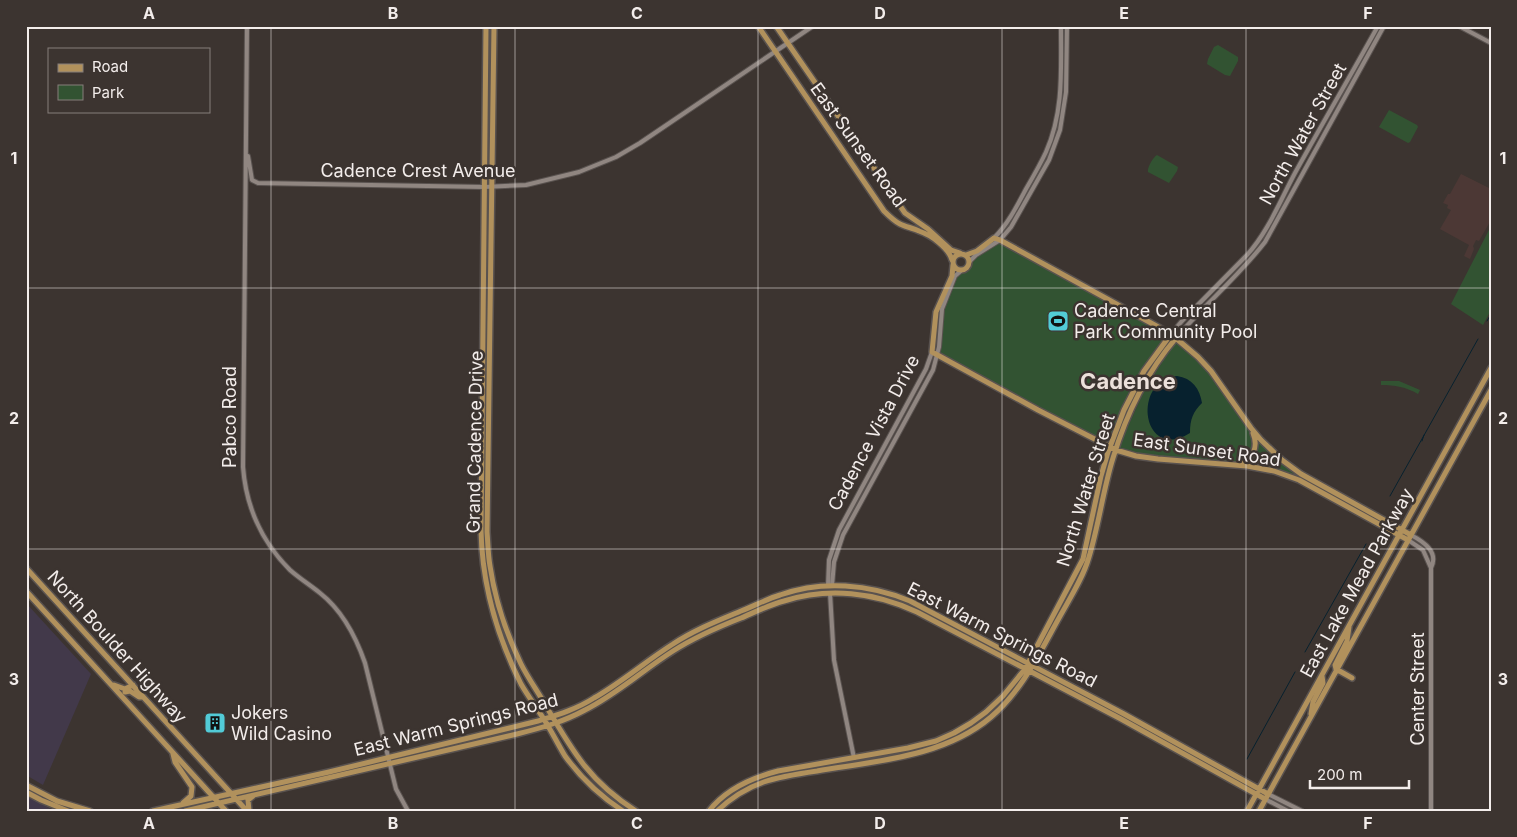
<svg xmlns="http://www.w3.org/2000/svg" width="1517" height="837" font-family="Inter,sans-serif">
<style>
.industrial{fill:#42394a}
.education{fill:#4c3835}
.green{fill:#325332}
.water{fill:#07212e}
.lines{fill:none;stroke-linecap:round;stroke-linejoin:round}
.stream{stroke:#07212e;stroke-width:1}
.minor-casing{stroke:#59524f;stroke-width:6}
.major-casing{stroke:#59524f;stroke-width:8}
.minor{stroke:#908681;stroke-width:4}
.major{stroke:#b1915c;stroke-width:5}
.grid{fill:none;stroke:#f3edeb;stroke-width:1;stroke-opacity:0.55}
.labels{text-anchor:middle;stroke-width:5;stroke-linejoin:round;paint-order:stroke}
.street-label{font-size:18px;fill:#f3edeb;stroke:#3c3430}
.poi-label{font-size:18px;fill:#f3edeb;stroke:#3c3430;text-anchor:start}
.district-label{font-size:22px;font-weight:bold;fill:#ece1db;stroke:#3c3430}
.neatline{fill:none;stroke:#f3edeb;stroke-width:2}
.grid-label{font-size:16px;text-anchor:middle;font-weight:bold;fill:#f3edeb}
</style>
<rect width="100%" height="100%" fill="#3c3430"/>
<path class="industrial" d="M26,603L91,674L43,785L26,775Z
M26,795L54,811H26Z"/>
<path class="education" d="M1461,174L1491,189V220L1479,241L1476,240L1473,246L1474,249L1470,259L1464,256L1469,245L1440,229L1451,210L1447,208L1448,205L1443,203L1448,194H1450Z"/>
<path class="green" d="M1218,45L1238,57V61L1230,76L1225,75L1207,64L1208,59L1214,47Z
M1389,110L1417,125L1418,127L1410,142L1408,143L1379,127Z
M1157,155L1178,167L1177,171L1169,183L1148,172C1147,168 1153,157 1157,155Z
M1491,226V310L1483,325L1451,304Z
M999,241L1169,335L1152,356L1134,386L1120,414L1110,438L1109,445L1099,441L939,353L941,349L943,311L958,274L968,268L975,258Z
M1176,340L1204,365L1250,429L1254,445L1250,455L1239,463H1232C1194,461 1154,460 1118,448L1145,389Z
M1381,381H1399L1420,390L1418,394C1406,387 1395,385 1381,385Z
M1258,440L1298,477L1275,469L1245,464L1256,452Z"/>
<path class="water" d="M1177,376C1192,378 1200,389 1202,403C1193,412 1190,419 1190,433C1142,463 1131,380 1177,376Z"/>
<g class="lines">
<path class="stream" d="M1487,321L1491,314
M1422,441L1424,435
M1390,496L1478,339
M1305,652L1366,544
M1247,759L1295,672"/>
<g class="minor-casing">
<path id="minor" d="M247,26L243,467C246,506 262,542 290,570C299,578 310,585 320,593C343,611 356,637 365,663L396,789L408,811
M1459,26L1491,43
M248,156L252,180L258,183L484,187L526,185L579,172L616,157L640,143L813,26
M994,238C1008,224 1017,206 1026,189C1033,177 1040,165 1046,152C1064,112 1061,69 1061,26
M969,262L976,255L1000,240L1011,227L1049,160L1060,130L1066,92L1067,26
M1171,334L1182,321L1247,255C1268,232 1280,201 1295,173C1322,124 1351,75 1378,26
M1176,338C1204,305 1238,277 1265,242L1384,26
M1411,535C1424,542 1439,552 1431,568V811
M1408,540L1423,550L1431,568
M828,586L829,560L839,530L926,369L932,352
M832,586L834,562L843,535L933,370L939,347L942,309L955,276L962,270
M830,593L834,660L854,758
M1268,794L1302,811
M1265,799L1288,811"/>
</g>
<g class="major-casing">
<path id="major" d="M486,26L481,530C482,583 497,636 521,684C529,698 540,712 548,726C554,736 559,746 565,756C581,778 600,796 623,811
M494,26L487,532C488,544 488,555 490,566C495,600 506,633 521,664C528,678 538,692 546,706C573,752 590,782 636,811
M758,26L884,211C889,216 894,221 900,224C906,227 913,228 919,231C931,235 949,248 952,260
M776,26L905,213L928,229L951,250L960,253
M953 262a8 8 0 1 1 16 0a8 8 0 1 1-16 0Z
M966,255L977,251L994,238L1000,240L1171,334L1198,357L1211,371L1251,428L1261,440L1282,460L1301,474L1411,535
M953,265L952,276L936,312L932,352L1038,410L1116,450L1136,456L1158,459L1247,466L1274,471L1299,480L1408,540
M1238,465C1252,459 1259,448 1253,433
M26,568L247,811
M26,591L226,811
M1336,669L1335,665L1347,641L1349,627
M1336,669L1352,678
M114,685L125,689L133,685
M125,692L130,691L139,697H142
M1311,714L1313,702L1323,683L1322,676
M173,754L175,762L192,787L191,796L183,803
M26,785L57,801L90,811
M26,792L41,800L68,811
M153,811L329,772L538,721C557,715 577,709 594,698C622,682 646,661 673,644C694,630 717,621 741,611C754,606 767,599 780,595C822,580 869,584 910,601L1124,714L1268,794
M185,811L517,734C541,728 563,722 585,710C617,694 643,670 673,651C695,637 718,627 741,618C755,612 769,605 784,601C828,587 875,592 917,612L1121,719L1265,799
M249,811L248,800L253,796
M709,811C726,789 751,778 778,771L908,748L936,741L954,733L971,723L986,712L1003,696L1025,669L1083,559L1101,476L1108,452L1124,410L1144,371L1171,334
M717,811C749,781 776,777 817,771C876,761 944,757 991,717C1022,691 1040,652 1059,618C1070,598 1083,578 1089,557C1099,524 1103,490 1113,458C1126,415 1147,372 1176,338
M1247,811L1491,368
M1259,811L1491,390"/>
</g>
<use href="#minor" class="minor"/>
<use href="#major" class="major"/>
</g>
<path class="grid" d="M271,26V811M515,26V811M758,26V811M1002,26V811M1246,26V811M26,288H1491M26,549H1491"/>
<defs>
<g id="stadium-square" transform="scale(1.125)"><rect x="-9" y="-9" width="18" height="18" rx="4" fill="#52cbd7" stroke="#3c3430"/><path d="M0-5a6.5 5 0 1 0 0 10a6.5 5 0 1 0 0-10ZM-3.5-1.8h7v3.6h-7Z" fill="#111"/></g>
<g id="building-square" transform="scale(1.125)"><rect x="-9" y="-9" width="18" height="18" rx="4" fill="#52cbd7" stroke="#3c3430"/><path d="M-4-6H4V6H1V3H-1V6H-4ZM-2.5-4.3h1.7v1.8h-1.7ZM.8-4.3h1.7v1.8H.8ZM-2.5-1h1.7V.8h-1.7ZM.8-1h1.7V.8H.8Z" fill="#111"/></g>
</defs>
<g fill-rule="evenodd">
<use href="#stadium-square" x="1058" y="321"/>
<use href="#building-square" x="215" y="723"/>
</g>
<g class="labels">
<g class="street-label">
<text transform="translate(1303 134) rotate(-61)" y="6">North Water Street</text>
<text transform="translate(858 145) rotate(54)" y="6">East Sunset Road</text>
<text x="418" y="177">Cadence Crest Avenue</text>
<text transform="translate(230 417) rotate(-90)" y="6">Pabco Road</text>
<text transform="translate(874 433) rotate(-62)" y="6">Cadence Vista Drive</text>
<text transform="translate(475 442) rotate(-89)" y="6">Grand Cadence Drive</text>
<text transform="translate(1207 450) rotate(8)" y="6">East Sunset Road</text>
<text transform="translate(1086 490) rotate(-73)" y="6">North Water Street</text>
<text transform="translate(1357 583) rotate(-61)" y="6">East Lake Mead Parkway</text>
<text transform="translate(1002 635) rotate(27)" y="6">East Warm Springs Road</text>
<text transform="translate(117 647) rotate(48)" y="6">North Boulder Highway</text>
<text transform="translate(1418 689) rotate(-90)" y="6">Center Street</text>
<text transform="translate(456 725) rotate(-14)" y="6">East Warm Springs Road</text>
</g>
<g class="poi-label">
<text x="1074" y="317">Cadence Central<tspan x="1074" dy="21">Park Community Pool</tspan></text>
<text x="231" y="719">Jokers<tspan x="231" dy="21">Wild Casino</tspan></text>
</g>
<g class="district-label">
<text x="1128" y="389">Cadence</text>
</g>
</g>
<rect width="1517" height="837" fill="none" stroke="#3c3430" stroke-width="55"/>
<rect x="48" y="48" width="162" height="65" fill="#3c3430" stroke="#857e7b"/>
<rect x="58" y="64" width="25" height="8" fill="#b1915c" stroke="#857e7b"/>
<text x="92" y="72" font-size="15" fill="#f3edeb">Road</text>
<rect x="58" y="85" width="25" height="15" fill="#325332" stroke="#857e7b"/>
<text x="92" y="98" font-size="15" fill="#f3edeb">Park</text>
<path d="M1310 780v8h99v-8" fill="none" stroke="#f3edeb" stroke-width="2.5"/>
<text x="1317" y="780" font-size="15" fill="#f3edeb" stroke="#3c3430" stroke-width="4" paint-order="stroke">200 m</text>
<rect x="28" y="28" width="1462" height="782" class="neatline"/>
<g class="grid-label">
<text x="149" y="19">A</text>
<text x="393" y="19">B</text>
<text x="637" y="19">C</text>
<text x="880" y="19">D</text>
<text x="1124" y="19">E</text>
<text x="1368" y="19">F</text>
<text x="14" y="164">1</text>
<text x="1503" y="164">1</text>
<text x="14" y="424">2</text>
<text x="1503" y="424">2</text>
<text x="14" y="685">3</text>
<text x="1503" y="685">3</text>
<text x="149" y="829">A</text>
<text x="393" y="829">B</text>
<text x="637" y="829">C</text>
<text x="880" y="829">D</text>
<text x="1124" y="829">E</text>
<text x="1368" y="829">F</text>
</g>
</svg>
